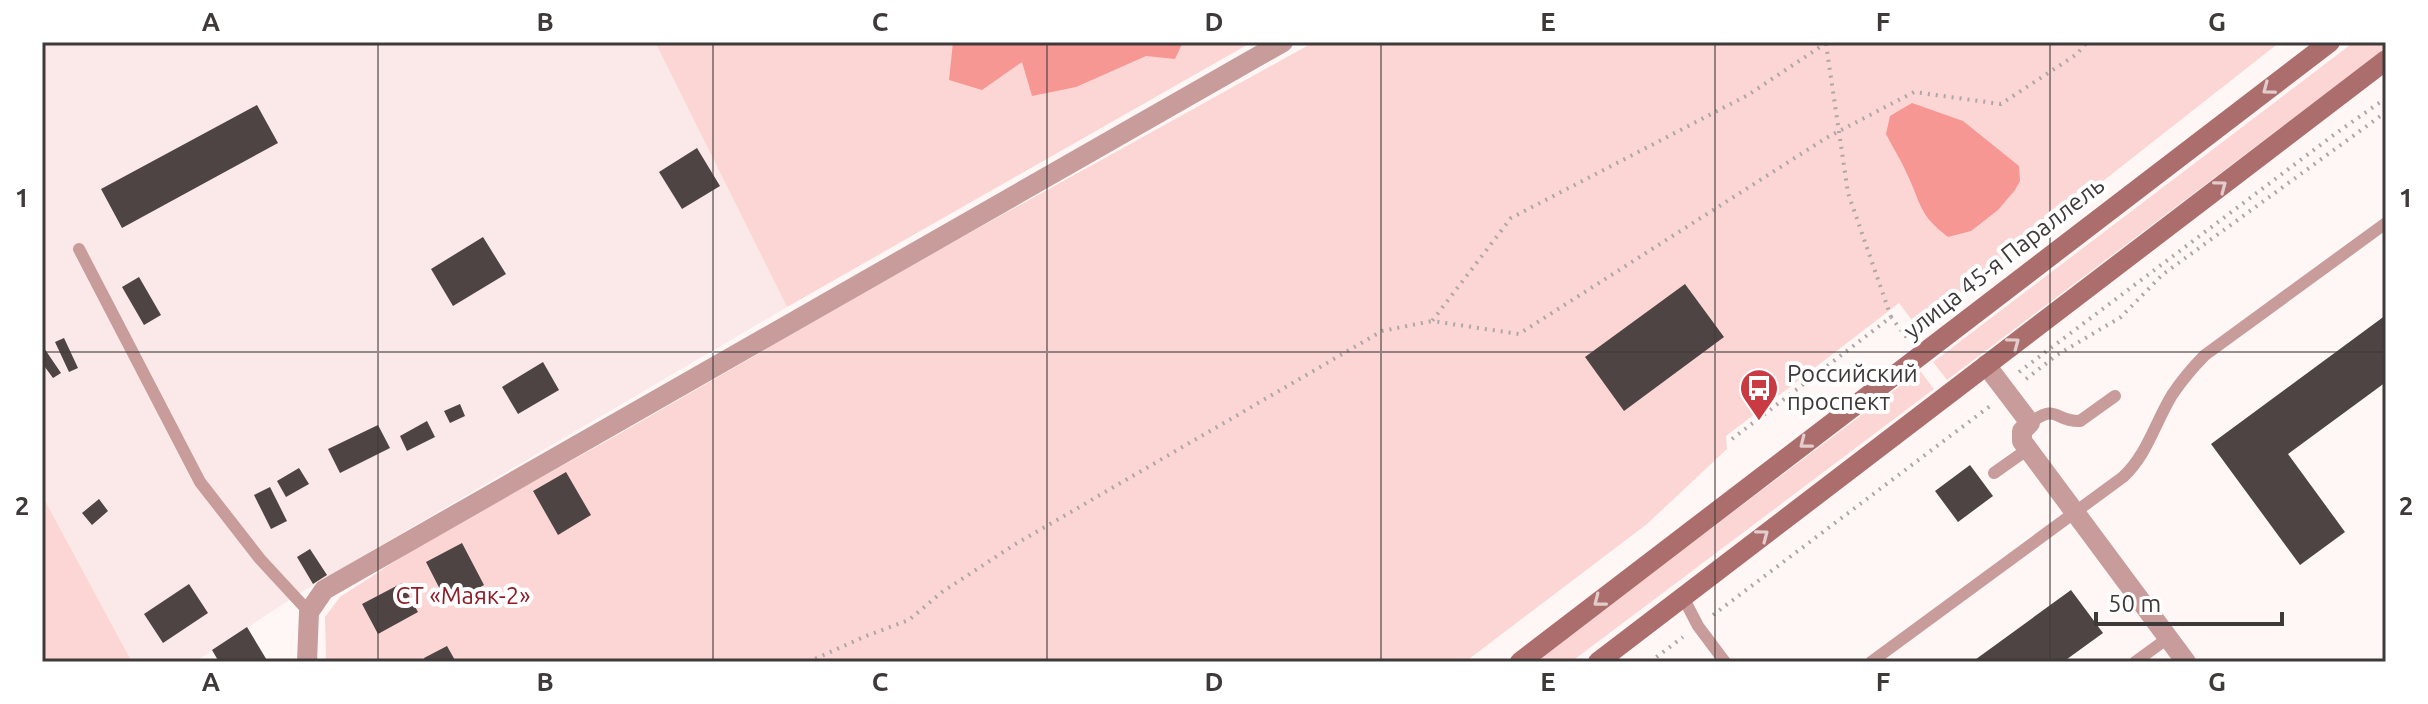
<svg xmlns="http://www.w3.org/2000/svg" width="2428" height="704" font-family="Ubuntu,sans-serif">
<style>
.built{fill:#fae9e8}
.green{fill:#fcd6d4}
.forest{fill:#f79794}
.building{fill:#4e4443}
.lines{fill:none;stroke-linecap:round;stroke-linejoin:round}
.path{stroke:#ada7a6;stroke-width:4;stroke-dasharray:2 6;stroke-linecap:butt}
.lane{stroke:#c79c9a;stroke-width:12}
.street{stroke:#c79c9a;stroke-width:20}
.secondary{stroke:#ac6e6c;stroke-width:20}
.oneway{stroke:#e2cccc}
.grid{fill:none;stroke:#3f3a3a;stroke-width:2;stroke-opacity:0.55}
.labels{text-anchor:middle;stroke-width:8;stroke-linejoin:round;paint-order:stroke}
.street-label{font-size:24px;fill:#3f3a3a;stroke:#fff}
.poi-label{font-size:24px;fill:#3f3a3a;stroke:#fff;text-anchor:start}
.park-label{font-size:24px;fill:#8d1d28;stroke:#fff}
.neatline{fill:none;stroke:#3f3a3a;stroke-width:3}
.grid-label{font-size:26px;text-anchor:middle;font-weight:bold;fill:#3f3a3a}
</style>
<rect width="100%" height="100%" fill="#fef7f6"/>
<path class="built" d="M42,42H655L787,307L305,590L194,662H132L42,495Z"/>
<path class="green" d="M655,42H1252L787,307Z
M1314,42H2280L1917,327L1899,303L1726,436L1727,449L1647,524L1465,662H326L325,617L340,597L417,547L619,434L928,256Z
M2354,42H2386V48L1947,380L1933,362Z
M1920,371L1934,389L1571,662H1534Z
M42,495L132,662H42Z"/>
<path class="forest" d="M953,42H1183L1175,59L1146,56L1076,87L1032,96L1022,62L982,90L949,80Z
M1912,103L1963,121L2019,166L2020,181L2015,190L1998,210L1971,231L1948,237C1918,214 1922,205 1907,174C1901,160 1893,148 1886,134L1890,116Z"/>
<path class="building" d="M257,105L278,143L122,228L101,189Z
M697,148L720,186L682,209L659,172Z
M483,237L506,274L453,306L431,269Z
M139,277L161,315L144,325L122,287Z
M1685,284L1724,337L1624,411L1585,357Z
M2386,315V382L2288,454L2345,532L2300,565L2211,444Z
M64,338L78,368L69,372L55,342Z
M44,348L61,373L53,378L42,363V349Z
M543,362L559,390L518,414L502,387Z
M460,404L465,416L450,423L444,411Z
M427,421L435,437L407,451L400,436Z
M378,425L390,448L340,473L328,449Z
M1970,465L1993,496L1958,522L1935,491Z
M299,468L309,484L286,497L277,481Z
M566,472L591,515L558,535L533,491Z
M270,487L287,521L271,529L254,495Z
M99,499L108,511L92,525L82,513Z
M462,543L484,585L448,605L426,562Z
M310,549L327,575L313,584L297,557Z
M402,583L418,612L378,634L362,604Z
M189,584L208,613L163,643L144,614Z
M2071,590L2103,633L2063,662H1972Z
M247,627L268,662H219L212,650Z
M447,646L456,662H426L424,658Z"/>
<g class="lines">
<path class="path" d="M1826,43L1748,95L1511,218L1432,321L1519,334L1826,138L1914,92L2001,104L2077,54L2087,42
M1826,44L1848,193L1891,317
M2019,372L2335,134L2386,98
M2026,379L2057,355L2121,317L2162,275L2386,112
M1732,439L1891,317L1907,338
M1713,615L1990,406
M808,662L866,636L909,620L942,592L1014,545L1382,331L1432,321
M1650,662L1683,637"/>
<path class="lane" d="M79,249L200,482L260,559L309,612
M2030,423C2058,402 2054,422 2080,421L2115,396
M1994,473L2028,449
M1683,597L1698,626L1725,662
M1871,662L2123,477C2147,455 2155,423 2172,395C2182,380 2192,368 2205,355L2386,223
M2135,662L2168,638"/>
<path class="street" d="M1986,365L2030,423L2022,431V441L2186,662
M307,662L309,612L324,590L1283,42"/>
<path class="secondary" d="M1520,662L2330,42
M1598,662L2386,60"/>
</g>
<defs><path id="oneway-chevron" d="M-2-3.5L2.5 0L-2 3.5" fill="none" stroke-width="1.6" stroke-linecap="round" stroke-linejoin="round" transform="scale(2)"/></defs>
<g class="oneway">
<use href="#oneway-chevron" transform="translate(2268 89) rotate(143)"/>
<use href="#oneway-chevron" transform="translate(2221 186) rotate(-37)"/>
<use href="#oneway-chevron" transform="translate(2014 343) rotate(-37)"/>
<use href="#oneway-chevron" transform="translate(1805 443) rotate(142)"/>
<use href="#oneway-chevron" transform="translate(1763 535) rotate(-37)"/>
<use href="#oneway-chevron" transform="translate(1599 601) rotate(142)"/>
</g>
<path class="grid" d="M378,42V662M713,42V662M1047,42V662M1381,42V662M1715,42V662M2050,42V662M42,352H2386"/>
<defs>
<g id="bus-pin" transform="scale(2)"><path d="M0 17L-7.5 6A9.5 9.5 0 1 1 7.5 6Z" fill="#ca3a43" stroke="#fff"/><path d="M-5-6H5V4H4V6H2V4H-2V6H-4V4H-5ZM-3.5-4V0h7V-4ZM-3.5 1.2v1.5H-2V1.2ZM2 1.2v1.5H3.5V1.2Z" fill="#fff"/></g>
</defs>
<g fill-rule="evenodd">
<use href="#bus-pin" x="1759" y="388"/>
</g>
<g class="labels">
<g class="street-label">
<text transform="translate(2004 258) rotate(-38)" y="8">улица 45-я Параллель</text>
</g>
<g class="poi-label">
<text x="1787" y="382">Российский<tspan x="1787" dy="28">проспект</tspan></text>
</g>
<g class="park-label">
<text x="463" y="604">СТ «Маяк-2»</text>
</g>
</g>
<rect width="2428" height="704" fill="none" stroke="#ffffff" stroke-width="88"/>
<path d="M2096 612v12h186v-12" fill="none" stroke="#3f3a3a" stroke-width="4"/>
<text x="2108" y="612" font-size="24" fill="#3f3a3a" stroke="#ffffff" stroke-width="6" paint-order="stroke">50 m</text>
<rect x="44" y="44" width="2340" height="616" class="neatline"/>
<g class="grid-label">
<text x="211" y="31">A</text>
<text x="545" y="31">B</text>
<text x="880" y="31">C</text>
<text x="1214" y="31">D</text>
<text x="1548" y="31">E</text>
<text x="1883" y="31">F</text>
<text x="2217" y="31">G</text>
<text x="22" y="207">1</text>
<text x="2406" y="207">1</text>
<text x="22" y="515">2</text>
<text x="2406" y="515">2</text>
<text x="211" y="691">A</text>
<text x="545" y="691">B</text>
<text x="880" y="691">C</text>
<text x="1214" y="691">D</text>
<text x="1548" y="691">E</text>
<text x="1883" y="691">F</text>
<text x="2217" y="691">G</text>
</g>
</svg>
